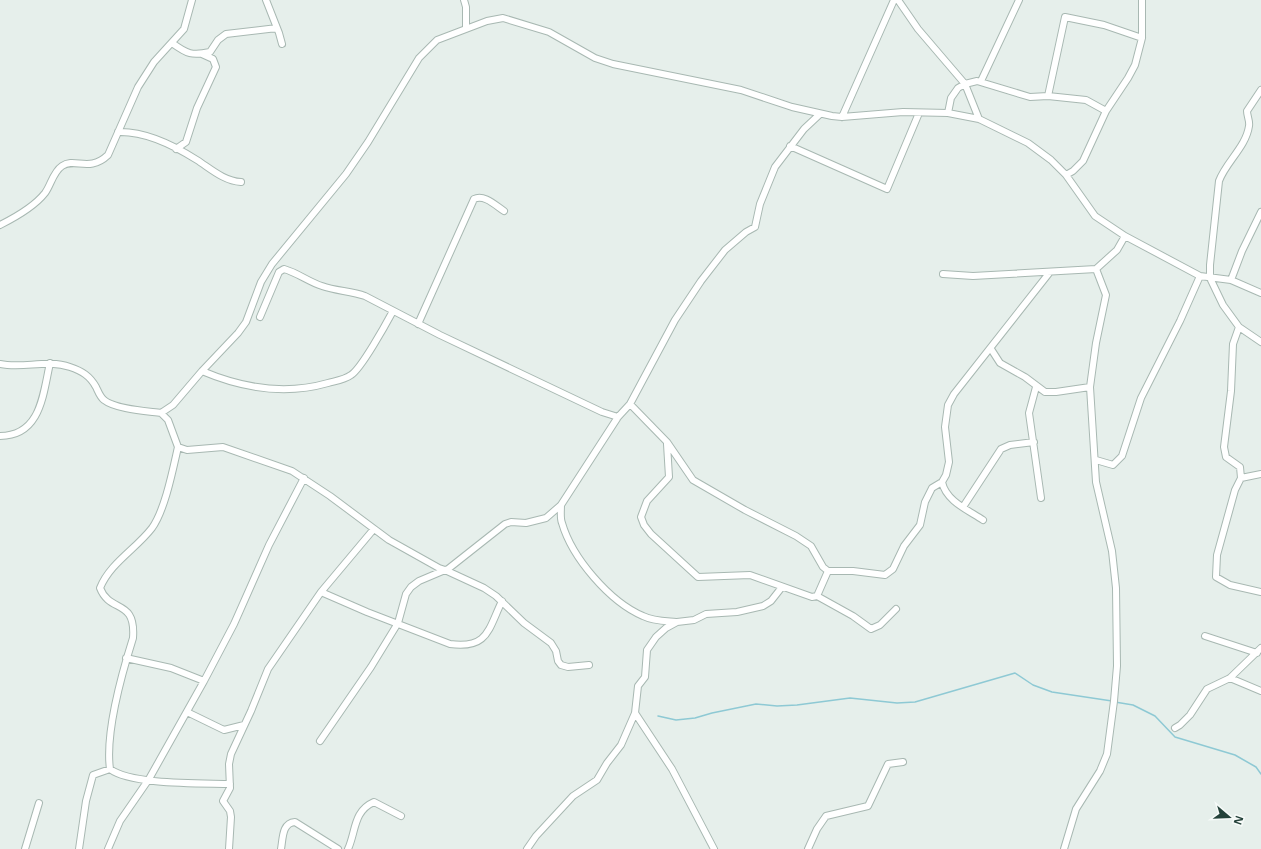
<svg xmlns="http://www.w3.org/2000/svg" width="1261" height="849" font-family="'Noto Sans',sans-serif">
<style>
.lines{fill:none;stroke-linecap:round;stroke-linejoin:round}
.stream{stroke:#8ec9d4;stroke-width:1.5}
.street-casing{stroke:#a8b8b2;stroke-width:8}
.street{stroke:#fff;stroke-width:6}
</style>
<rect width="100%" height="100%" fill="#e6efeb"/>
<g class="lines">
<path class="stream" d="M1115,702L1133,705L1155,716L1175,737L1235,755L1256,767L1261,774
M658,716L676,720L695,718L712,713L756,704L777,706L797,705L850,698L897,703L915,702L1015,673L1033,685L1052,692L1112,701"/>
<g class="street-casing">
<path id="street" d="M266,0L279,33L282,44
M464,0L466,7V29
M898,0L918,29L965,84L979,119
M172,43C187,54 192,56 210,52L218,40L226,34L277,28
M981,81L1019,0
M1261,90L1247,111C1247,116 1250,121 1249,126C1246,147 1226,162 1219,181L1210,265V278L1223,305L1239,327L1261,342
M1048,96L1065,17L1104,25L1142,38
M948,113L951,98L958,88L965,84L977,81L1030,97L1048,96L1086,100L1106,111
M842,117L894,0
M118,132C145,131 175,146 197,160C211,169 224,181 241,182
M790,146L887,189L919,113
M176,149L186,142L197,108L216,67L213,59L202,54
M1066,175L1073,171L1083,161L1106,111L1128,78L1135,65L1142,38V0
M0,225C16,217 34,207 45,193C51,185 53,172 62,166C75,157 89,173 108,155L138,87L154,62L184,29L192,0
M943,274L973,276L1096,269
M1231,280L1242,251L1261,212
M260,317L279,272L284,269C298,273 309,282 322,286C336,291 351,291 365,296L440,335L602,412L618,417
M418,324L474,199C484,194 495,205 504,211
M1239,327L1233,344L1231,391L1224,447L1226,457L1240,467L1241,478L1235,490L1217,555L1216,577L1230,585L1261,592
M991,349L1000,363L1025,377L1045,392H1056L1090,387
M0,364C23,369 47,359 70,367C82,371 90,376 96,387C98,391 100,397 104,400C115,409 146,411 161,413L173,405L202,371L238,333L246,322L261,282L272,264L346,174L368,142L419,58L437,40L487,21L503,18L549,32L595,58L613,64L741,90L792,107L832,116L842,117L903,112L948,113L979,119L1028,143L1051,160L1066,175L1095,216L1125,236L1200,276L1231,280L1261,293
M202,371C242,388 286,395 328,383C335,381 344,380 351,375C361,369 386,324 393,311
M1036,387L1029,413L1041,498
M630,404L667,442L693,480L745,510L796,536L811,546L823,567L828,571H853L885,575L893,569L904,546L920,525L925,502L932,488L942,482L946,475L949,462L945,427L948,405L954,394L1050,272
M161,413L168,420L178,447L187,450L223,447L292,471L330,496L389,540L439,568L445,570L448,569L505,524L511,522L526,523L546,518L561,505L618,417L630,404L675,320L701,281L725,250L746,232L755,227L760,204L775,167L804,129L820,114
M0,436C41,436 43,394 50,363
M667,444L669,477L647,501L641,517L644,525L651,534L698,577L750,575L812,597L817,596L828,571
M178,447C173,469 165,510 152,528C136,549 110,563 100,588C110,614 136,598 133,638C122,673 105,733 110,769C131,785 202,783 230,784
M1096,460L1113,465L1122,456L1141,398L1180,321L1200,276
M1241,478L1261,474
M942,482C946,501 968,510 983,520
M561,505C561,511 560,518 562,523C572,558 610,602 643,616C653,621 665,621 676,622
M963,507L1001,449L1010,445L1034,442
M321,592L367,612L450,644C488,649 488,630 502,601
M817,596L853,616L871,629L880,625L896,609
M1205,636L1257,653
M126,658L171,668L204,681
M1230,678L1261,691
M187,712L224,730L244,725
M635,713L672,769L714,849
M1175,728L1180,725L1190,715L1207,689L1230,678L1261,648
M320,741L371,667L398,623L406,594L411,587L419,581L445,570L484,588L496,596L524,623L551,643L556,651L558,661L561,665L568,667L589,665
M25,849L39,803
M79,849L86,801L93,775L110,769
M108,849L120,821L149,779L204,681L234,624L269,545L304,478
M229,849L231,817L230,811L223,801L230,788L229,764L231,754L251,711L268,669L321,592L373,530
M281,849C283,838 282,823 295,822L338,849
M348,849C356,832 353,811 374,802L401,816
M527,849L536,836L573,796L597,780L607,763L621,745L635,713L638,686L645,677L647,650L656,637L666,628L677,622L694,620L706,614L737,612L763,606L771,601L782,587
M808,849L817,829L826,816L868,806L888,764L903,762
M1064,849L1076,809L1100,771L1107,754L1114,701L1117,666L1116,588L1112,551L1096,482L1090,387L1096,343L1106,295L1096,269L1117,250L1125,236"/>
</g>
<use href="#street" class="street"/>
</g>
<g transform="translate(1229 817) rotate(109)" stroke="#f7fbf9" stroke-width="3" paint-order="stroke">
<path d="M0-3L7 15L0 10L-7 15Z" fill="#24423a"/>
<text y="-6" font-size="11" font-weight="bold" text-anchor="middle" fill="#24423a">N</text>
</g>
</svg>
